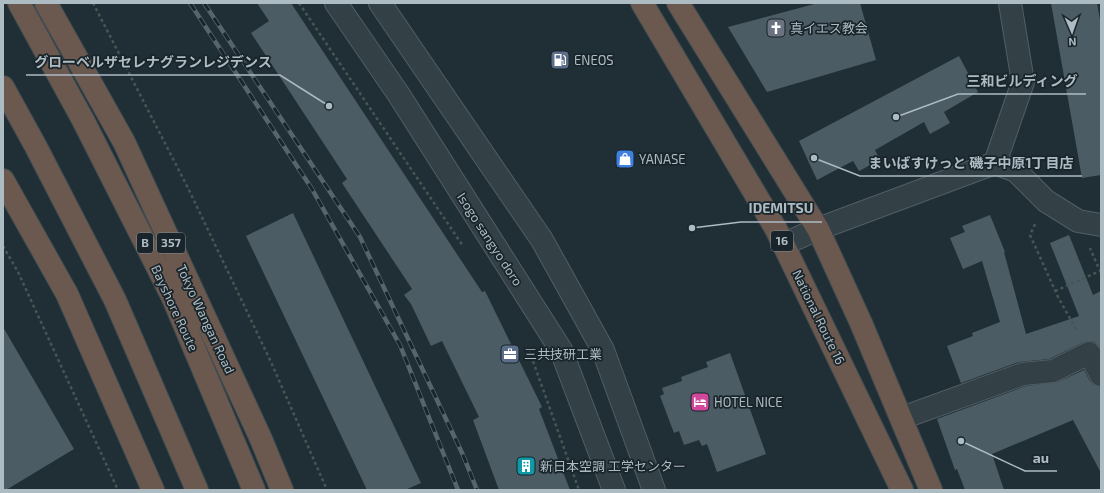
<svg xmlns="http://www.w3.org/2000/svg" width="1104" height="493" font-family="'Exo 2','Noto Sans JP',sans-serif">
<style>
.building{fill:#4b5c64}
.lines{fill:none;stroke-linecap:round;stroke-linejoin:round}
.minor-casing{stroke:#515e64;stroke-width:24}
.highway-casing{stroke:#3e4b50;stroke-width:24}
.path{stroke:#435854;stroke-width:2.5;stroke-dasharray:3 3;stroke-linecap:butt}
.minor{stroke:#334046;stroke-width:22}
.highway{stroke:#6b5950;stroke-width:22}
.rail-casing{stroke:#55656d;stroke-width:4.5}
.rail{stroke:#19252a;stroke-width:3;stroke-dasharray:9;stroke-linecap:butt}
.labels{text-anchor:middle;stroke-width:3.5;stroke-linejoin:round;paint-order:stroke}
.shield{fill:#19252a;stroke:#818e95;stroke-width:1}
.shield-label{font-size:12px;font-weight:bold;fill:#adbbc3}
.poi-label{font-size:13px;fill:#adbbc3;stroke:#19252a;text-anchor:start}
.street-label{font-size:13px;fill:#adbbc3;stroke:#19252a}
.leader{fill:none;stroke:#adbbc3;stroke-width:1.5}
.callout-dot{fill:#adbbc3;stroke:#19252a;stroke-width:1.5}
.callout-label{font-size:14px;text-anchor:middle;font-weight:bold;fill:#adbbc3;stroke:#19252a;stroke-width:3.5;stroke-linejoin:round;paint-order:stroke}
</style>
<rect width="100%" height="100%" fill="#202f35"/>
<path class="building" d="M257,3H291L482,292L485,291L542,407L539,409L570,490H499L473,420L479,417L442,341L431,346L411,304L404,295L412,289L342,183L347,179L251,33L269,21Z
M818,3H860L876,60L767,92L728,27Z
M1051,3H1097L1101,25V175L1082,178Z
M959,56L978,92L944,112L950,123L930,134L924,122L875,150L880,160L859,171L853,161L817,180L799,141Z
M293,213L421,483L405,490H367L246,236Z
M990,215L1005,252H1004L1026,334L1079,316L1050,243L1069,235L1093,295L1101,291V349L1095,342L1089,341L1084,342L1049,359L1019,362L961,383L947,346L973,336L972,333L1000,322L982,261L963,269L950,238L965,232L962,226Z
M3,327L74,449L6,490H3Z
M730,353L766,454L717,472L707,444L702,446L699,440L684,445L679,431L674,433L660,396L664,394L662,388L682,381L681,377L708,367L706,362Z
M1084,370L1090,381L1094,385L1101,387V473L1073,420L992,454L1004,490H965L957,469L955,470L937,419L1026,386L1058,382Z"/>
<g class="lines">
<g class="minor-casing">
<path id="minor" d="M336,3L399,95L561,350L614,490
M380,3L542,240L603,350L654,490
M995,163L1023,82L1010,3
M784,244L818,229L995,163L1016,171L1046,201L1078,221L1101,225
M902,418L1023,374L1053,371L1089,353L1101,375"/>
</g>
<g class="highway-casing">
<path id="highway" d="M19,3L83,120L173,298L254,490
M46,3L124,142L261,439L282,490
M642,3L776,229L902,490
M678,3L818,229L861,323L931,490
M3,87L35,145L115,300L197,490
M3,180L67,294L153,490"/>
</g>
<path class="path" d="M93,3L188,188L271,362L327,490
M299,3L463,246
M1035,224L1030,235L1058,297L1077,331
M3,246L18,272L118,490
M1055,291L1100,271L1090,248
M529,350L579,490"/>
<use href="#minor" class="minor"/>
<use href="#highway" class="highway"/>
<g class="rail-casing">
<path id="rail" d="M190,3L312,189L400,345L458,490
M204,3L360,237L463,455L477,490"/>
</g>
<use href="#rail" class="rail"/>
</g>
<defs>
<g id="church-square" transform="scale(1)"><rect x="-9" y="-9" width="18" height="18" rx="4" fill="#6b7280" stroke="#19252a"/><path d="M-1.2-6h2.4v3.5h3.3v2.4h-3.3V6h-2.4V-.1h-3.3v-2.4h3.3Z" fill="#fff"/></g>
<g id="fuel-square" transform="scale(1)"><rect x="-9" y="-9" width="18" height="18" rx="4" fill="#5c6f8a" stroke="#19252a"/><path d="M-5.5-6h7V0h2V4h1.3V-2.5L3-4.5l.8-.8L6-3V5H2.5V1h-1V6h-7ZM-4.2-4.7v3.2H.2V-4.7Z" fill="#fff"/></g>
<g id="shop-square" transform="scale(1)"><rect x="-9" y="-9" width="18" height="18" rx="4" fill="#3f7fe0" stroke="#19252a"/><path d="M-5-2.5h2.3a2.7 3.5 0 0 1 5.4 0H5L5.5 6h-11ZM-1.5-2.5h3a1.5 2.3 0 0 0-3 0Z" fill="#fff"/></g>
<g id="office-square" transform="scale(1)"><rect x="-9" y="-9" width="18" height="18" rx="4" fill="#5c6f8a" stroke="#19252a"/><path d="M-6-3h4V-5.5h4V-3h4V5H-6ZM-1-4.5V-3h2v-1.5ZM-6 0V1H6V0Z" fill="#fff"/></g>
<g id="hotel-square" transform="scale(1)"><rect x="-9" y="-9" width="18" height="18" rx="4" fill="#d1479c" stroke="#19252a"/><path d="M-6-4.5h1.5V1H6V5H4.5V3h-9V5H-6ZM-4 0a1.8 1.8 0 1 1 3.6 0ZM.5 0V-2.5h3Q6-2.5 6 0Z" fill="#fff"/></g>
<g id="building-square" transform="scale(1)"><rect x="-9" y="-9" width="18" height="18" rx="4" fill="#0f9aa8" stroke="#19252a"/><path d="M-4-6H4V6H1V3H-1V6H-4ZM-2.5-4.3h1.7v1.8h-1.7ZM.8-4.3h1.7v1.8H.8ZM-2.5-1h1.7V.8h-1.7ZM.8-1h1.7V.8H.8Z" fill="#fff"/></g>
</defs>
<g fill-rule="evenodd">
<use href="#church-square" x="776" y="28"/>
<use href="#fuel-square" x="560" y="60"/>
<use href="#shop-square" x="625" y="159"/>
<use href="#office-square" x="510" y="354"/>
<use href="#hotel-square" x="700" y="402"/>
<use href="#building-square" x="526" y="466"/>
</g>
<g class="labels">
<g class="shield">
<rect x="771" y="231" width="22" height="20" rx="3"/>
<rect x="137" y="233" width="16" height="20" rx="3"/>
<rect x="157" y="233" width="28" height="20" rx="3"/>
</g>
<g class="shield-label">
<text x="782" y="245">16</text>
<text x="145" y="247">B</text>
<text x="171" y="247">357</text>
</g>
<g class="poi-label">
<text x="790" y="33">真イエス教会</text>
<text x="574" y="65">ENEOS</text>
<text x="639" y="164">YANASE</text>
<text x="524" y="359">三共技研工業</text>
<text x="714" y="407">HOTEL NICE</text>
<text x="540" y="471">新日本空調 工学センター</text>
</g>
<g class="street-label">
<text transform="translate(490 239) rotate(57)" y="5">Isogo sangyo doro</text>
<text transform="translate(175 308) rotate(65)" y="5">Bayshore Route</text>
<text transform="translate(819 317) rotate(64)" y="5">National Route 16</text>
<text transform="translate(206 319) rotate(65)" y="5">Tokyo Wangan Road</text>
</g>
</g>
<path class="leader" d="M329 106L280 75H26M896 117L958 94H1086M814 158L860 176H1082M692 228L741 222H822M961 441L1025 471H1057"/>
<g class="callout-dot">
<circle cx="329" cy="106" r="4"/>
<circle cx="896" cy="117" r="4"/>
<circle cx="814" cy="158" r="4"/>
<circle cx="692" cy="228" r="4"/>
<circle cx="961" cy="441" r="4"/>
</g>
<g class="callout-label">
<text x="153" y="67">グローベルザセレナグランレジデンス</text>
<text x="1022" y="86">三和ビルディング</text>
<text x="971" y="168">まいばすけっと 磯子中原1丁目店</text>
<text x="781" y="213">IDEMITSU</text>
<text x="1041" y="463">au</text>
</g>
<rect width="1104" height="493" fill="none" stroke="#adbbc3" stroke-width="8"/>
<g transform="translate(1072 32) rotate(178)" stroke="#19252a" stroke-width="3" paint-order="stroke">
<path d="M0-3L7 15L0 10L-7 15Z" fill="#adbbc3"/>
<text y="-6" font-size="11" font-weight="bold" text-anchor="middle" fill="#adbbc3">N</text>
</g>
</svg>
